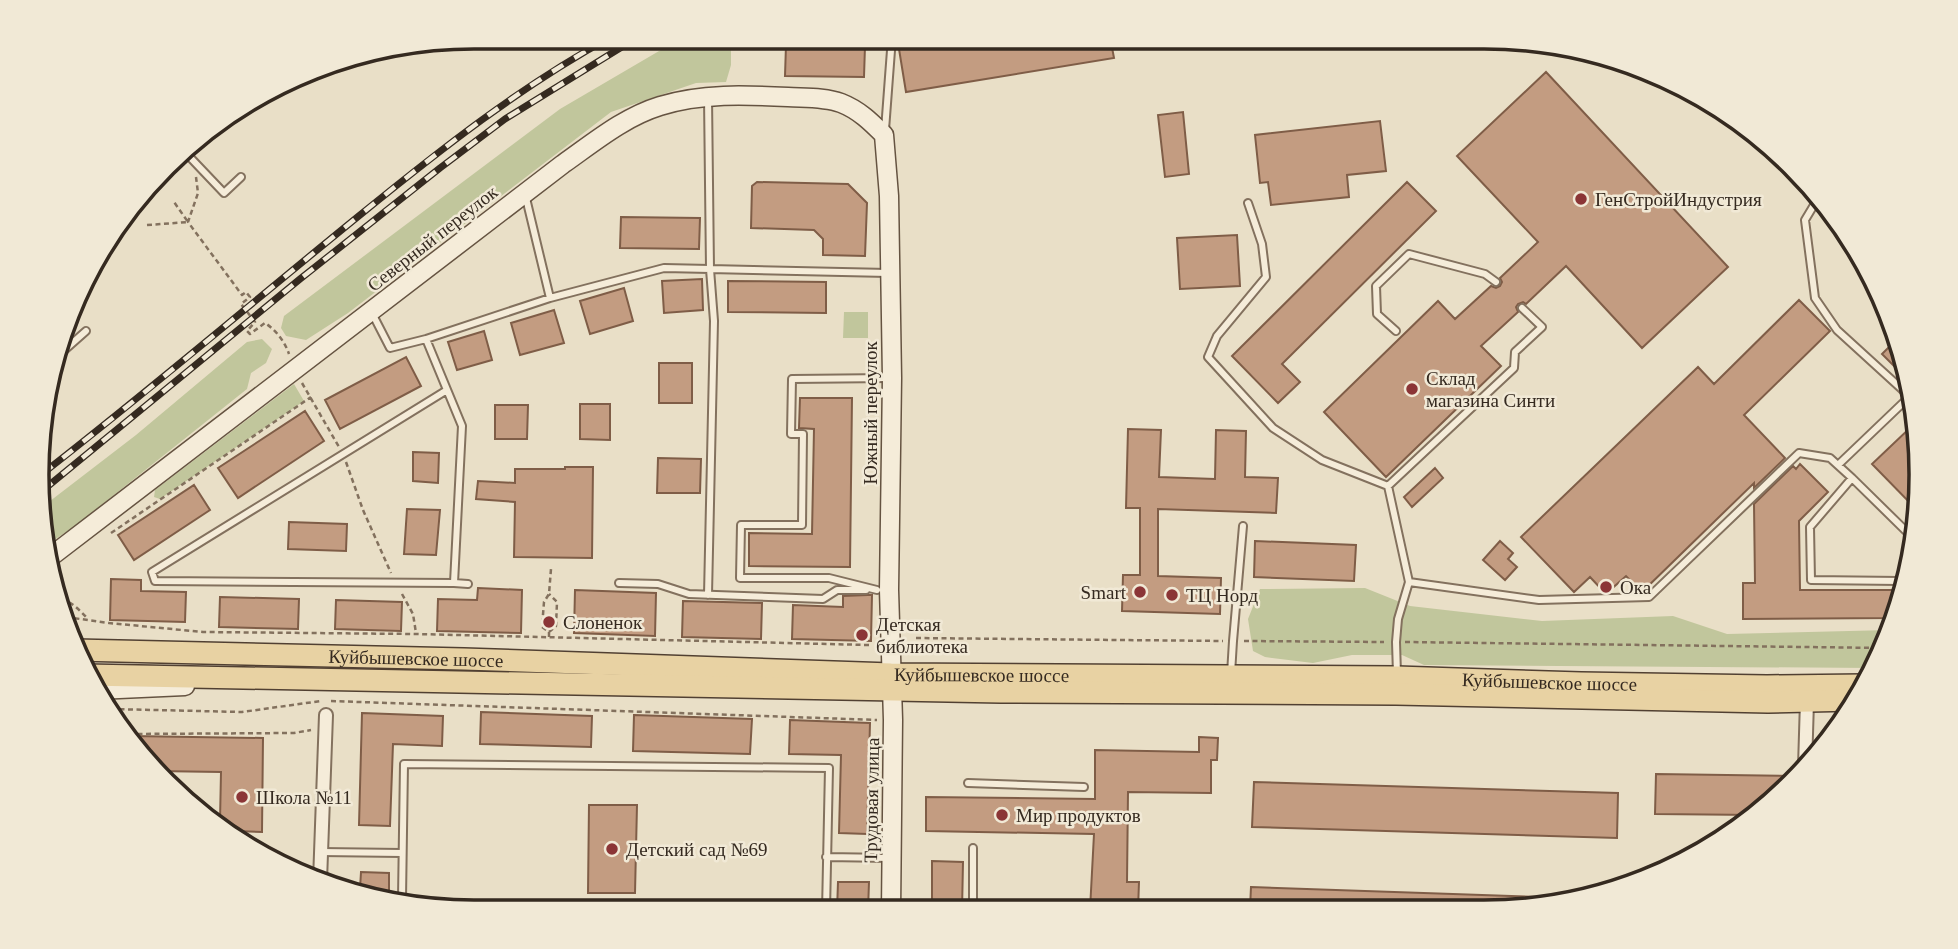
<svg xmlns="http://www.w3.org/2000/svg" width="1958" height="949" font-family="'Times New Roman',serif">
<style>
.green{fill:#c1c69c}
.building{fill:#c39c81;stroke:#7f5d47;stroke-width:2}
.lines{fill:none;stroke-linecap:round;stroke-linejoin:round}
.lane-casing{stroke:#83715e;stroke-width:10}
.street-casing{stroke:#83715e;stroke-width:16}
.secondary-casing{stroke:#655341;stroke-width:21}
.primary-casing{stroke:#514032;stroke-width:24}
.path{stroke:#83715e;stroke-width:2.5;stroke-dasharray:5 3.5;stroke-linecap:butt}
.lane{stroke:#f5ecd9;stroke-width:6}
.street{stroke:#f5ecd9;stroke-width:12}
.secondary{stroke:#f5ecd9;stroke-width:18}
.primary{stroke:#e8d2a3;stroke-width:21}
.rail-casing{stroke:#352a20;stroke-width:7}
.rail{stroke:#f1e9d6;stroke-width:4.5;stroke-dasharray:13;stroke-linecap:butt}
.poi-dot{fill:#8b3536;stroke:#f1e9d6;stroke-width:2.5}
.labels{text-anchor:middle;stroke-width:5;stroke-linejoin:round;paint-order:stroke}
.poi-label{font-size:19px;fill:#352a20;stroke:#f1e9d6;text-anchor:start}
.street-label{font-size:19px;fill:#352a20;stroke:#f1e9d6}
.rim{fill:none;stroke:#352a20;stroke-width:3.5}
</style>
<rect width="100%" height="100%" fill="#e9dfc7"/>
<path class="green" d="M683,37H731V65L726,82L696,83L611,112L348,313L306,340L286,336L281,328L284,316L560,109Z
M844,312H868V338H843Z
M262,339L272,349L266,363L251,373L247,389L75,526L45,546L41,532V508L136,435L247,342Z
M294,384L304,401L160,499L154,497L155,490Z
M1365,588L1410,606L1542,621L1673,616L1727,634L1890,630L1888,642L1873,668L1424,665L1402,655H1352L1313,663L1265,657L1253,651L1248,619L1260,589Z"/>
<path class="building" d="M974,37H1110L1114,58L906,92L899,49Z
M786,45L865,46L864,77L785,76Z
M1546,72L1728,267L1642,348L1566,266L1526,304L1523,302L1518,304L1516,307L1518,312L1481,346L1501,366L1386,477L1324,412L1438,301L1455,319L1491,286L1496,288L1500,286L1502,282L1500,278L1538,242L1457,156Z
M1183,112L1189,174L1165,177L1158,115Z
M1380,121L1386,171L1347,175L1349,197L1271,205L1268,182L1260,183L1255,135Z
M757,182L848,184L867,203L865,256L823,255V239L814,230L751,228L752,186Z
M1407,182L1436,211L1282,364L1300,382L1278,403L1232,356Z
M621,217L700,218L699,249L620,248Z
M1237,235L1240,286L1180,289L1177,238Z
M702,279L703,310L664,313L662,281Z
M728,281L826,282V313L728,312Z
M624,288L633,321L590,334L580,301Z
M1799,300L1830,331L1744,415L1785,458L1754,488V483L1642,592L1626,576L1608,592L1605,593L1590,577L1574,592L1521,537L1698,367L1714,384Z
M554,310L564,343L520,355L511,323Z
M484,331L492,360L457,370L448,342Z
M1895,341L1901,373L1882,354Z
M406,357L421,386L340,429L325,400Z
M659,363H692V403H659Z
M800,398H852L850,567L749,566V533L812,534L814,429L799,428Z
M580,404H610V440L580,439Z
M495,405H528L527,439H495Z
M305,411L324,441L238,498L218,468Z
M1912,426L1921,475L1915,508L1872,464Z
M1128,429L1161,430L1159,477L1215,479L1216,430L1246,431L1245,477L1278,478L1276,513L1158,509V576L1221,578L1220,614L1122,611L1123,575H1140V508H1126Z
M413,452L439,453L438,483L413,481Z
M658,458L701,459L700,493H657Z
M1800,464L1828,492L1799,521L1800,590H1898L1893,618L1743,619V583H1755L1754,504L1793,466L1796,469Z
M565,467H593L592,558L514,557L515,502L476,499L478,481L515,483V469H565Z
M1435,468L1443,478L1412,507L1404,497Z
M194,485L210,510L134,560L118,535Z
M407,509L440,510L436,555L404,554Z
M289,522L347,524L346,551L288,549Z
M1255,541L1356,545L1354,581L1254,577Z
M1500,541L1513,553L1508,559L1517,567L1505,580L1483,560Z
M111,579L141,580V591L186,592L185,622L110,620Z
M478,588L522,590L521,633L437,631L438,599L477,600Z
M575,590L656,593L655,636L574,633Z
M868,595H872L871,641L792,639L793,605L843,607V596Z
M220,597L299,599L298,629L219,627Z
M336,600L402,602L401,631L335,629Z
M683,601L762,603L761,639L682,637Z
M481,712L592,716L591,747L480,744Z
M362,713L443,716L442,746L393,744L390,826L359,825Z
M634,715L752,719L750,754L633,751Z
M790,720L870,723L867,834L839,833L841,755L789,754Z
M131,736L263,738L262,832L235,831L220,821L221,772L156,771Z
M1199,737L1218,738L1217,760H1211V793L1128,792L1127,882H1139L1138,910H1090L1094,834L926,831V797L1095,799V750L1199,752Z
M1656,774L1796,776L1757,815L1655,814Z
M1254,782L1618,793L1617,838L1252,827Z
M589,805H637L635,893H588Z
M932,861L963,862L962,911H932Z
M361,872L389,873V895L360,889Z
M838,882H869L868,911H837Z
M1251,887L1570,898V901L1541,908L1250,909Z"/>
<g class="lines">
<g class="lane-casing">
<path id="lane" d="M885,130L892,37
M185,152L224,193L241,177
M525,194L550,298
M1817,200L1805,220L1815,298L1837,330L1905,392
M1248,203L1262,244L1266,277L1217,336L1208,357L1273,428L1322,460L1388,486
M372,313L390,348L426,339L550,298L664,268L710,269L708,97
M1396,331L1377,314L1376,286L1409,254L1485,274L1496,282
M426,339L462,426L454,583L155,581L152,572L447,390
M60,354L86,331
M1838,465L1906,400
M1852,478L1909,534
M1409,582L1388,486L1514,368L1515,352L1542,327L1522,308
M454,583L468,584
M619,583L658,584L689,594L823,599L837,590H866
M877,590L829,578H740L741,525H802L803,434H791L792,379L890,378
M708,595L714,321L710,269L888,273
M1231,674L1233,641L1243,526
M1397,674L1396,642L1398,619L1409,582L1539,600L1649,597L1799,453L1830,458L1852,478L1810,527L1811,580L1900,581
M968,783L1084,787
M321,852L402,853
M826,857L891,858
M402,898L404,764L829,768L826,911
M973,910V848"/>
</g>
<g class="street-casing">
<path id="street" d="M1805,767L1807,701
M320,881L326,715"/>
</g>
<g class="secondary-casing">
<path id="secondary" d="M49,558L563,164C593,143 624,117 660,106C702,93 745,95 788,97C805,98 825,97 841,103C859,110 871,122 884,135L889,196L892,378L889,590L893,720L891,911
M97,690L185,686"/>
</g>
<g class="primary-casing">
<g id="primary">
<path id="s1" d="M76,650L464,659L891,674L1397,677L1581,683L1767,686L1863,685"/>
<path d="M86,675L1001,692L1396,694L1768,702L1854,700"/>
</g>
</g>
<path class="path" d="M196,177L198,193L188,222L242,295L246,292L250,297L241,304L255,322L247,331L250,334L265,323C276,330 285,342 289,354
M147,225L188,222L174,202
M302,383L339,447
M346,462L363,510L391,573
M111,533L311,397
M402,594L413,614L416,633
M61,600C72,601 80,611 88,619
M66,617L109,623L203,632L416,634L869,645
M549,632L556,626L557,602L549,594
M549,637V632L542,627L544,602L549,594L551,569
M916,638L1223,641
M1244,641L1384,642
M1405,642L1885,648
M331,701L877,720
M111,709L242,712L321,701
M129,734L294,733L311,730"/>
<use href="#lane" class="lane"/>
<use href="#street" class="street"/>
<use href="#secondary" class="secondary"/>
<use href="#primary" class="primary"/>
<g class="rail-casing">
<path id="rail" d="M42,474C150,390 254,301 360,215C440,150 521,86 611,37
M42,491L300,279L440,168L505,119L638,37"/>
</g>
<use href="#rail" class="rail"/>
</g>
<g class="poi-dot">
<circle cx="1581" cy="199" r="7"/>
<circle cx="1412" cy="389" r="7"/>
<circle cx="1606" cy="587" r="7"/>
<circle cx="1140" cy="592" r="7"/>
<circle cx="1172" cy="595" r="7"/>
<circle cx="549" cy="622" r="7"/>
<circle cx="862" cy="635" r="7"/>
<circle cx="242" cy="797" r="7"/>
<circle cx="1002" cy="815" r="7"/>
<circle cx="612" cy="849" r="7"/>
</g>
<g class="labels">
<g class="poi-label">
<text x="1595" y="206">ГенСтройИндустрия</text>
<text x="1426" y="385">Склад<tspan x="1426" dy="22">магазина Синти</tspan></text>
<text x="1620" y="594">Ока</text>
<text x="1126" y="599" text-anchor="end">Smart</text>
<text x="1186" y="602">ТЦ Норд</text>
<text x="563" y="629">Слоненок</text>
<text x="876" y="631">Детская<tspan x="876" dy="22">библиотека</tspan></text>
<text x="256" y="804">Школа №11</text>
<text x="1016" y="822">Мир продуктов</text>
<text x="626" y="856">Детский сад №69</text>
</g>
<g class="street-label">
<text transform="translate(432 238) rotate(-38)" y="7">Северный переулок</text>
<text transform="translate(870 413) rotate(-90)" y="7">Южный переулок</text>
<text dy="7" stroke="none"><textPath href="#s1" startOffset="340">Куйбышевское шоссе</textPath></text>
<text dy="7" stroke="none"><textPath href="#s1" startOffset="906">Куйбышевское шоссе</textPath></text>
<text dy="7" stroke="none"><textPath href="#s1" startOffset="1474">Куйбышевское шоссе</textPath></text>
<text transform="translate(871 800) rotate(-89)" y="7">Трудовая улица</text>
</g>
</g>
<path d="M0 0H1958V949H0ZM474 49H1484A425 425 0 0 1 1909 474V475A425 425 0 0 1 1484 900H474A425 425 0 0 1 49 475V474A425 425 0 0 1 474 49Z" fill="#f1e9d6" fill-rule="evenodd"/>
<path class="rim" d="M474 49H1484A425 425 0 0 1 1909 474V475A425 425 0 0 1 1484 900H474A425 425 0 0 1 49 475V474A425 425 0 0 1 474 49Z"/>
</svg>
